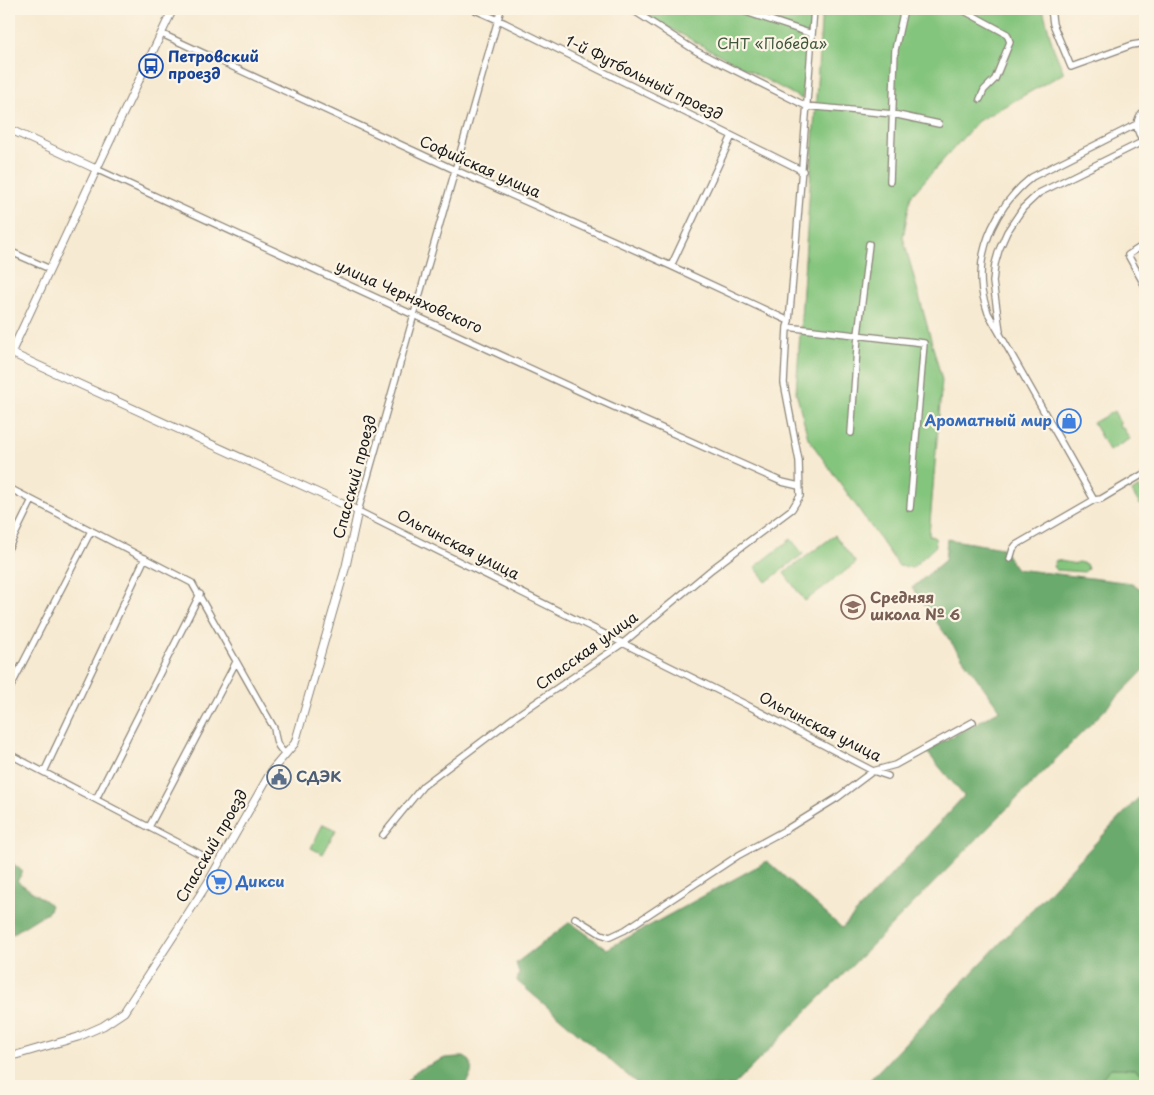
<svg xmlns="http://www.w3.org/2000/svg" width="1154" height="1095" font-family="'Playpen Sans',sans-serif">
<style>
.green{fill:#84c57d;stroke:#50704c}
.forest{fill:#6baa6c;stroke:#446344}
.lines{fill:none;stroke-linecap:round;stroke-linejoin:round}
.minor-casing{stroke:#8a8377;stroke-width:8}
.tertiary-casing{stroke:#8a8377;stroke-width:9}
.minor{stroke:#fff;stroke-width:5.5}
.tertiary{stroke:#fff;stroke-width:7}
.labels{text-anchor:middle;stroke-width:4.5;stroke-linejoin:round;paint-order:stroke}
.park-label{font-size:15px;fill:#40573e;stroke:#fcf5e5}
.transit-label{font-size:15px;font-weight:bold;fill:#164399;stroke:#fcf5e5;text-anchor:start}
.street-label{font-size:15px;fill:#1c1c1c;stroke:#fcf5e5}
.shop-label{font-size:15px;font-weight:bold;fill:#366cbe;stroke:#fcf5e5;text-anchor:end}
.education-label{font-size:15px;font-weight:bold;fill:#785e54;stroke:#fcf5e5;text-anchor:start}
.service-label{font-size:15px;font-weight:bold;fill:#4e5e75;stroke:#fcf5e5;text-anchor:start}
</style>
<rect width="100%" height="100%" fill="#fcf5e5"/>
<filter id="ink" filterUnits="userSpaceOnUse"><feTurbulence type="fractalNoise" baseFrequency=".02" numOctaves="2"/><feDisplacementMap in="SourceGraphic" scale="10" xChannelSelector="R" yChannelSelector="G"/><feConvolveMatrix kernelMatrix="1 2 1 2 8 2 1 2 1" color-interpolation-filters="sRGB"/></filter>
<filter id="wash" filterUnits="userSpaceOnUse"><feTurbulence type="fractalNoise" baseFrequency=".0096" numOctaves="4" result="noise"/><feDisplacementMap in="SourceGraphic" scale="20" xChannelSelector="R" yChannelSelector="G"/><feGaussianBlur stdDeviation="1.12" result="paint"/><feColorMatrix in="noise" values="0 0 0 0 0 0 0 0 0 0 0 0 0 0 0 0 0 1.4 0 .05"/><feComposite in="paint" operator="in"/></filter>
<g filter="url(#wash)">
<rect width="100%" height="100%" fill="#f7ead2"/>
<path class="green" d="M634,9H812L802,99Z
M822,9H1043L1053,47L1064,73L978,121L911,196L903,237L942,380L929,535L935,538L936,546L912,568L899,566L808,438L796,392Z
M1114,411L1120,423L1119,427L1123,428L1130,439L1109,451L1093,423Z
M1139,487L1145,498V503L1140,505L1132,492Z
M835,535L856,563L805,601L784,573Z
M791,539L803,554L766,582L755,567Z
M1056,560L1075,564L1078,562L1086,564L1088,569L1084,572L1056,570L1053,567Z
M323,824L336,830L323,854L311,848Z
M1111,1068L1135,1069L1145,1076V1086H1094Z"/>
<path class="forest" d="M947,539L1002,548L1016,569L1132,583L1145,592V669L733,1086H640L517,981L519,973L516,963L570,922L607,949L767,861L842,928L964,796L926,751L1000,710L912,588L945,560Z
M1145,791V1076L1135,1069L1111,1068L1094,1086H864Z
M9,860L23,872L17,881L51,905L49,911L9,936Z
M458,1057H464L470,1061C474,1072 470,1078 463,1086H403L416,1071L445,1058Z"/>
</g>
<g filter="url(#ink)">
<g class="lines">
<g class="minor-casing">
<path id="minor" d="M473,9L505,23L803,171
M501,9L358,511L743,703L873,771L888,776
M631,9L696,51L806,106L893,114L939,124
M737,9L812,34
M961,9L1007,34L1010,42L995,79L984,90L980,99
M1051,9L1053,24L1071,67L1132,45L1145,43
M162,34L455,170L671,266L789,321
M1145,110C1134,119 1135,132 1145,142
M96,169L603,402L782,482L799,486
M890,181L895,50L904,9
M1145,244L1128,255L1145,286
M9,251L50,269
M671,266L732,136
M787,327L924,343L910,508
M1000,331L993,282L995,264L999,250L1007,232L1023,208L1039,193L1144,141
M851,433L858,335L869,244
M9,488L192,583L274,728C276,740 276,747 286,754
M1094,500L988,313C986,306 983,298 982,291C976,247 998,204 1032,177L1137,124
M9,547L32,500
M1010,559L1013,549L1016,545L1094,500L1101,499L1145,473
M9,690L91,531
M9,754L200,854
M44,772L145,558
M96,799L200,594
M149,827L236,662
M383,835L423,786L516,716L623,643L712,569L792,509L800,496L799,461L784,383L787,327L789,321C799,217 806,113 814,9
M575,918L601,934L610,937L625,930L739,855L787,829L837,798L873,771L895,765L973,722"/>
</g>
<g class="tertiary-casing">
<path id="tertiary" d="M9,129L96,169
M9,1057L78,1037L103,1026L124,1012L180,926L207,884L272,770L295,743L346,566L358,511L11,353L100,162L173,9"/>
</g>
<use href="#minor" class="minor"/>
<use href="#tertiary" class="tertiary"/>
</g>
</g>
<defs>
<g id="bus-ring" transform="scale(1.25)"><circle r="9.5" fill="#fcf5e5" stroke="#1a4fb4" stroke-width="1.5"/><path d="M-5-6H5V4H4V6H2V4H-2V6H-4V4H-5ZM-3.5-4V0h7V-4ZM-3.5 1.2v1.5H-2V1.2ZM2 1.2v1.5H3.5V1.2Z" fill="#1a4fb4"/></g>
<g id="shop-ring" transform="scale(1.25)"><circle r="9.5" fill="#fcf5e5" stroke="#3f7fe0" stroke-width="1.5"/><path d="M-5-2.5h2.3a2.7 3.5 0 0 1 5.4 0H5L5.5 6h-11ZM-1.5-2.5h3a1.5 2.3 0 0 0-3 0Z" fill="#3f7fe0"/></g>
<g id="school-ring" transform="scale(1.25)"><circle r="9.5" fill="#fcf5e5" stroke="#8d6e63" stroke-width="1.5"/><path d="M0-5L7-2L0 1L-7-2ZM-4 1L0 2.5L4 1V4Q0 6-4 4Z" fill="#8d6e63"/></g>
<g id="civic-ring" transform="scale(1.25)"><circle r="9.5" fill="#fcf5e5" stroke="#5c6f8a" stroke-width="1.5"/><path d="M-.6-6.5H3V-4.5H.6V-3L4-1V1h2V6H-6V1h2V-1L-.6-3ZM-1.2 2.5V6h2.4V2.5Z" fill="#5c6f8a"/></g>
<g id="supermarket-ring" transform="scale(1.25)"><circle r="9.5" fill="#fcf5e5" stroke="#3f7fe0" stroke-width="1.5"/><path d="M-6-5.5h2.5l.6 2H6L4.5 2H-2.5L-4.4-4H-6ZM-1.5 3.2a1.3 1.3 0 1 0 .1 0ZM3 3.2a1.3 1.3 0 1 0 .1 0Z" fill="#3f7fe0"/></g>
</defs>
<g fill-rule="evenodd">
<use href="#bus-ring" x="151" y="66"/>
<use href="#shop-ring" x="1069" y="421"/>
<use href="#school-ring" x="853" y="607"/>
<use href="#civic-ring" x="279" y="777"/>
<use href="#supermarket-ring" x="219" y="882"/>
</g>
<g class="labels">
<g class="park-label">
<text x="772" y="49">СНТ «Победа»</text>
</g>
<g class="transit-label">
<text x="168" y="62">Петровский<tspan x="168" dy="17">проезд</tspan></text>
</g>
<g class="street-label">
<text transform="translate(644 78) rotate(26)" y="5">1-й Футбольный проезд</text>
<text transform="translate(480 167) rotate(24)" y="5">Софийская улица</text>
<text transform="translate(409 297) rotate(24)" y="5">улица Черняховского</text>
<text transform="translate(355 477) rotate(-75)" y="5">Спасский проезд</text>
<text transform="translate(458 545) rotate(27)" y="5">Ольгинская улица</text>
<text transform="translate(587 651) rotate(-36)" y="5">Спасская улица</text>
<text transform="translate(820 727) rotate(27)" y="5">Ольгинская улица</text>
<text transform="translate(212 846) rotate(-60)" y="5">Спасский проезд</text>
</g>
<g class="shop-label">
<text x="1052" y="426">Ароматный мир</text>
<text x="236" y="887" text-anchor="start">Дикси</text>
</g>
<g class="education-label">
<text x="870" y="603">Средняя<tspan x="870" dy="17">школа № 6</tspan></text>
</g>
<g class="service-label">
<text x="296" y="782">СДЭК</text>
</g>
</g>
<rect width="1154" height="1095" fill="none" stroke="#fcf5e5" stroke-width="30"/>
</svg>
